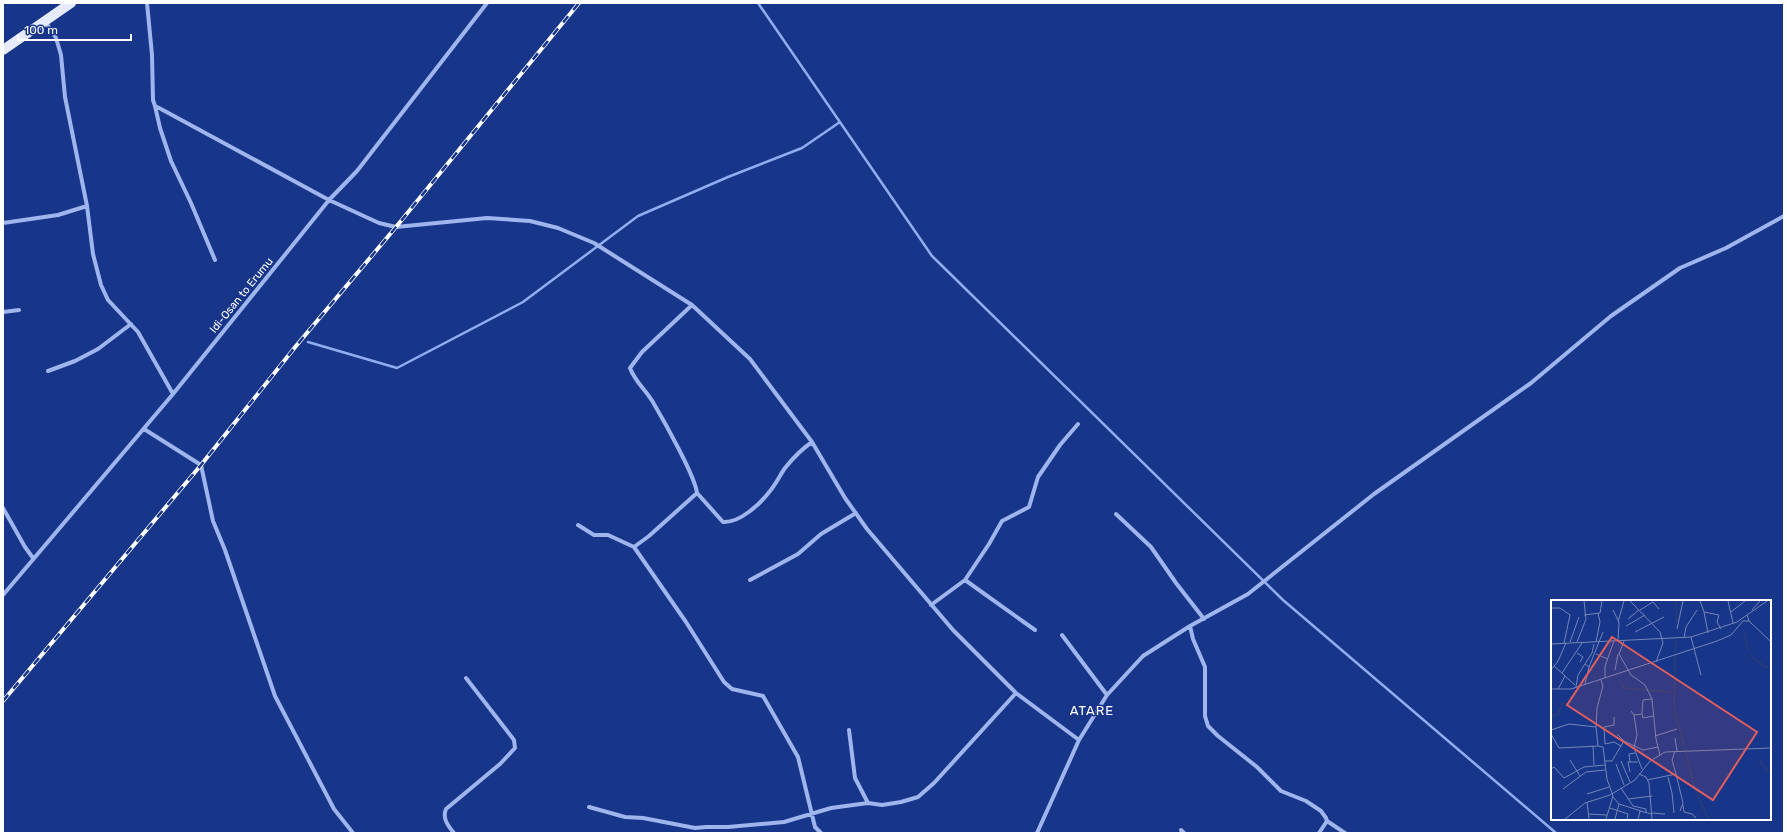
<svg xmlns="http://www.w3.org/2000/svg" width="1787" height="836" font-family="Rubik,sans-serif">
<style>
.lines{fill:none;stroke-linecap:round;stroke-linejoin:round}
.stream{stroke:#91adf1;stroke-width:2.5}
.street{stroke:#9fb5ee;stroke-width:4}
.primary{stroke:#e6ebff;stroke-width:10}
.rail-casing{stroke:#fff;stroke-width:4}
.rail{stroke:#173589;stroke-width:2.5;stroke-dasharray:8;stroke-linecap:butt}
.labels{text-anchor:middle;stroke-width:3;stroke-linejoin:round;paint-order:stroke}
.street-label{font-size:11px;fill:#fff;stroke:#173589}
.quarter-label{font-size:13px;letter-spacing:1px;fill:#fff;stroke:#173589}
.inset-river{fill:none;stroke:#253b7a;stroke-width:2}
.inset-road{fill:none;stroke:#7486b8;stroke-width:1}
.view{fill:#e05e5e;fill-opacity:0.15;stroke:#e05e5e;stroke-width:2}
.inset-edge{fill:none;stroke:#fff;stroke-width:2}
</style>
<rect width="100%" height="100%" fill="#173589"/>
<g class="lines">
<path class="stream" d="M758,3L932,256L1283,600L1556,833
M308,342L397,368L523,302L638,216L728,177L802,148L840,122"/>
<path class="street" d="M147,3L152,55L153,100L155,106L161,109L329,200L379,223L396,227L487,218L530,221L558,228L594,243L692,305L750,359L812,442L845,498L867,529L953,630L1016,693L1079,740
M45,21L56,38L61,55L65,97L87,206L93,254L101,285L108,300L138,332L173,394
M155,106L160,128L171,161L191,203L215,260
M3,223L58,215L87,206
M3,312L19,310
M48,371L75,361L98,349L131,324
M144,429L201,465L213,521L225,550L275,696L334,809L353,833
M697,493L723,522C740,523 760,504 770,491C776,484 780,475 785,468C793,458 802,449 812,442
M3,508L25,547L33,558
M1116,514L1151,547L1176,583L1204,619
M578,525L594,535H608L634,547L649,536L697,493C695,476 664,421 654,404C647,391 635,382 630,368L642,352L692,305
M634,547L686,622L724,682L732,689L763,696L798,757L815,827L821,833
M750,580L798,554L821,534L856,513
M965,580L1035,630
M3,595L173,394L329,200L357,171L487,3
M931,605L965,580L989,544L1002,521L1029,507L1038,477L1060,445L1078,424
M1190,626L1193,639L1205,667V716L1208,726L1218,736L1257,767L1281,791L1306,801L1321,811L1326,818L1327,821L1319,833
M1062,635L1107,695
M849,730L855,778L868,803
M589,807L625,817L643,818L695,828L706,827H728L784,822L831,808L868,803L882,805L901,802L918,797L934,783L1016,693
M1327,821L1345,833
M1181,830L1184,833
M454,833C448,826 442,818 446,809L500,764L515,748L514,740L466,678
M1037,833L1079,740L1107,695L1143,656L1190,626L1248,594L1374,494L1531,383L1611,316L1680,268L1726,248L1784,216"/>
<path class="primary" d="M3,50L71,3"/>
<g class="rail-casing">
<path id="rail" d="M3,701L201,465L296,346L396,227L579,3"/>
</g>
<use href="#rail" class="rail"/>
</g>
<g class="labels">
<g class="street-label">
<text transform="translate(241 295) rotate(-51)" y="4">Idi-Osan to Erumu</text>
</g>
<g class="quarter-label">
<text x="1092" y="715">ATARE</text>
</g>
</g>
<g transform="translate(1551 600)">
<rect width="220" height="220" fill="#173589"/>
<path class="inset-river" d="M125,1L126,22M193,32L198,51M125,39L123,107L144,189L157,219M199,55L213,66L220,68M68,81L73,88L121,92M0,117L7,114L12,102M208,160L220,175"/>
<path class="inset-road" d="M79,1L109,32L112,43L105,62M149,1L153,12L168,15L166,22L170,29M177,1L182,23M0,8H9L19,15L13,43M62,10L68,22L67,41M89,10L102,2L108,9M201,10L209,1M153,12L157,33M180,12L194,1M33,15L49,13L51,1M196,15L198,21L220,42M77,19L88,10M67,22L73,1M75,26L94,15M126,29L132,1M84,32L113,17M140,37L150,75M133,38L135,27L146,10M73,41L68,54L80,75L94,85L101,99L105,139L109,155M19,42L28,17M26,42L35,19L33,1M45,42L49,22L47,13M0,44L140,37L186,22L216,1M26,53L32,57L29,62M45,54L57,59M3,66L24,85M38,67L52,32M0,70L7,61L15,43M64,70L67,54M11,73L31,43M54,78V66L63,41M34,84L38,67L34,64M25,87L27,75L41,53L43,44M0,89H20L166,41L180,35L192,21H198M7,89L14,76M80,111L83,115L91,114L92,100L101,99M91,114L92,118L103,116M83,115L86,135L83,148L91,169M45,127L47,146L52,147L56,179L62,196L55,219M0,130L18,124L45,127L46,108L52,86L50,80M0,134L8,148L47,146M66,134L73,141L92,150L107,147M104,136L126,129M124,138L126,151M54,144L53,127L63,125V117M54,144L63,142L70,146M42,146L43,165M19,160L29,176M54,161H61L73,141M70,161L79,182M79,162L78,154L84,153M65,164L73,185M0,169L3,167L13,178L33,167L54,165M79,172L77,162H87M88,174L95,177L98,183L101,219M125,174L132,203L129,211M117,177L121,193L123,213M96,180L125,174L121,160L124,151M70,188L82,206L95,209V213M12,189L35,172L54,170M36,194L58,187M62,197L68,204L64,219M77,199L101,196M36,202L38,219M68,204L90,211M132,205L133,212L141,214L145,218M59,208L77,214L76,219M101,213L114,214M37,214L56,215M14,219L34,203L59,195L84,180L99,161L114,152L220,148M87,219L89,211L101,214"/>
<path class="view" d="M61,37L206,132L162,200L16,105Z"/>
<rect width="220" height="220" class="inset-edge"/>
</g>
<rect width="1787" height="836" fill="none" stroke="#ffffff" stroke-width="8"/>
<path d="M18 34v6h113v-6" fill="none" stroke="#ffffff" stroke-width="2"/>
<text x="24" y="34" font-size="12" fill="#ffffff" stroke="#173589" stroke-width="3" paint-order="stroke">100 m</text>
</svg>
